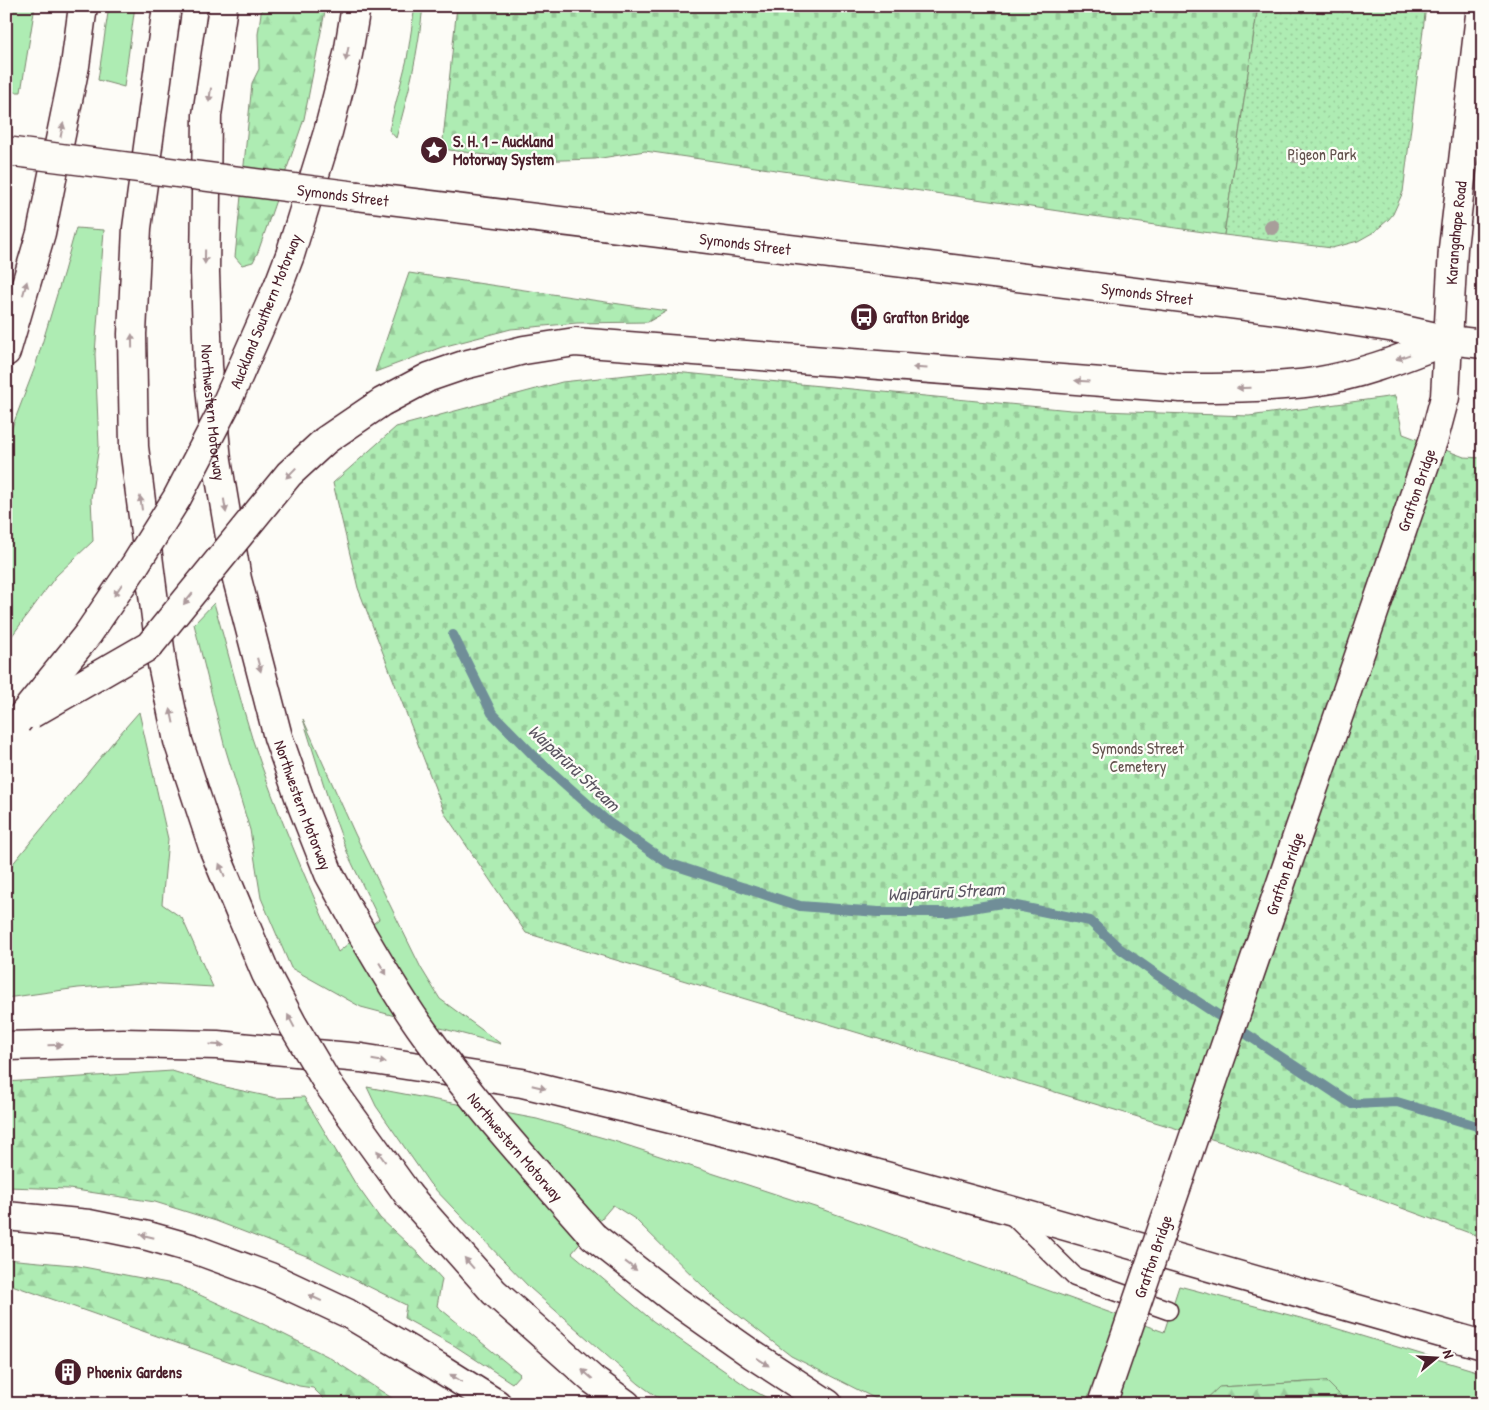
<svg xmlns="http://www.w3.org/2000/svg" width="1489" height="1410" font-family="'Patrick Hand',sans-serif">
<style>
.green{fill:#aeecb3;stroke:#7c866f}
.forest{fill:url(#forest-firs);stroke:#7c866f}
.cemetery{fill:url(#cemetery-stones);stroke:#7c866f}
.park{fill:url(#park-dots);stroke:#7c866f}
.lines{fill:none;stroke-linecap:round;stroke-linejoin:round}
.stream{stroke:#6f8e98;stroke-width:10}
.service-casing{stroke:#4a1f2b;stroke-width:21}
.secondary-casing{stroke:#4a1f2b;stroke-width:31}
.motorway-casing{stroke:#4a1f2b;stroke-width:31}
.service{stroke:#fdfcf7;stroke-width:18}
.secondary{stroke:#fdfcf7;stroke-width:28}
.motorway{stroke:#fdfcf7;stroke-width:28}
.secondary-bridge-casing{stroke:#4a1f2b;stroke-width:31;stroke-linecap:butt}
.motorway-bridge-casing{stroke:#4a1f2b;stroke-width:31;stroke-linecap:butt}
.secondary-bridge{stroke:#fdfcf7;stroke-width:28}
.motorway-bridge{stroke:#fdfcf7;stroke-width:28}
.tree{fill:#a89e9a}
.oneway{fill:#ac999b}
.labels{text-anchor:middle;stroke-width:4.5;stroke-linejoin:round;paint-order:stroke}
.poi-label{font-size:16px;font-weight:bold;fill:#4a1f2b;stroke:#fdfcf7;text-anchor:start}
.park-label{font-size:16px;fill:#63524d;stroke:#fdfcf7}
.street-label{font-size:16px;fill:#4a1f2b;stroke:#fdfcf7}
.water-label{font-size:18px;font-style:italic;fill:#5c5662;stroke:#fdfcf7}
</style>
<defs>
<pattern id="forest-firs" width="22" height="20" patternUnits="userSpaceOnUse" patternTransform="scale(1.25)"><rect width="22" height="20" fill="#aeecb3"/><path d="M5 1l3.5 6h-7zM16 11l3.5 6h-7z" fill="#97ca9a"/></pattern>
<pattern id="cemetery-stones" width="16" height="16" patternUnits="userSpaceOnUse" patternTransform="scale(1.25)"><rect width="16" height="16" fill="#aeecb3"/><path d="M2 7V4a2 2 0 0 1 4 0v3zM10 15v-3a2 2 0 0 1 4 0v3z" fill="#97ca9a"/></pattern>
<pattern id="park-dots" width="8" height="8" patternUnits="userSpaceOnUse" patternTransform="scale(1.25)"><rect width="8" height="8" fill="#aeecb3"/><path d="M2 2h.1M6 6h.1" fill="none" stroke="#97ca9a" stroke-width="1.8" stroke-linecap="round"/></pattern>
</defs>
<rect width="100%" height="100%" fill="#fdfcf7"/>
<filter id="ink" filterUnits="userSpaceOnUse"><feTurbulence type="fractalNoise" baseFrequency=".02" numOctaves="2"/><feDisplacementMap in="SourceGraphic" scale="10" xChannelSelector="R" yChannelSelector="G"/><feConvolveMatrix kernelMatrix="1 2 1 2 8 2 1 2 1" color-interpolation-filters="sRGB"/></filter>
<g filter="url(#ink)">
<path class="green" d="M6,6H35L21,92H6Z
M109,6H135L124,87L98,80Z
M415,6H423C418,53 409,93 396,138L389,130L407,59Z
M76,228L104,230L95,354L99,446L91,498L93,541L56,576L6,644V443L35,367L64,271Z
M214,603C227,648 238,693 252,738C276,811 307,882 338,952L379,919L349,857L331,808L303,719L355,834L421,968L440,999L501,1044L361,1007L291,968L261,898L250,830L224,744L194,624Z
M139,712L168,839L162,904L182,918L213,987L143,983L78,988L6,998V872L118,736Z
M367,1087L537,1119L614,1141L824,1210L1164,1332L1179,1286L1312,1321L1483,1373V1404H1349L1326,1381L1220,1387L1201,1404H886L791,1356L711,1294L635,1219L613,1205L572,1253L653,1321L749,1388L778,1404H667L639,1384L530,1288L430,1184L376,1106Z"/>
<path class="forest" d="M262,6H326L304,119L258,252L253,262L242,265L235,257L252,83L259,69L258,34Z
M409,273L667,311L648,322L577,323L511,329L442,347L375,372Z
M172,1071L229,1088L276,1098L304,1097L355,1183L380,1218L420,1255L442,1279L437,1306L520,1374L512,1383L455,1346L404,1318L406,1305L309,1257L216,1221L155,1202L69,1189L6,1187V1082Z
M6,1259L73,1265L178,1285L259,1322L327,1356L401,1404H329L313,1388L299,1386L9,1284L6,1291Z
M1326,1381L1349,1404H1201L1219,1387Z"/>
<path class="cemetery" d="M457,6H1258L1224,235L645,151L595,159L530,161L442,149Z
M664,371L1071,410L1249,416L1395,396L1403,434L1464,457L1483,458V1238L1228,1144L526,933L445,814L358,588L333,483L396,427L562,382Z"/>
<path class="park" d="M1258,6H1426L1403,192L1393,214L1389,219L1374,232L1358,241L1332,248L1224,235Z"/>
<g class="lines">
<path class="stream" d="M453,635L492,713L537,759L609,823L668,863L800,906L878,912H947L1002,903L1090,921L1119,948L1156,974L1352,1104L1397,1102L1477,1126L1483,1136"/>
<g class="service-casing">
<path id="service" d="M1010,1213L1075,1277L1168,1310"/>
</g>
<g class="secondary-casing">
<g id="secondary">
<path id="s1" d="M357,196L969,271L1293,312L1395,328L1449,340L1483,344"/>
<path id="s2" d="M1392,560L1434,438L1445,397L1453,248L1481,6"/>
</g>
</g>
<g class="motorway-casing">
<g id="motorway">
<path d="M167,6L137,228L132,334L134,447L162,664L178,741L214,850L241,915"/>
<path id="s3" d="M223,6L207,115L205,272L208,366L217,460L237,579L278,737L303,808L329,874L358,927"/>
<path d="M279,284L290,255L328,132L348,54L356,6"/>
<path d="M6,352L41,233L75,66L83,6"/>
<path d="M326,440L382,402L429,377L464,365L524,350L575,342L1181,388C1226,388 1270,388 1314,382C1361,375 1405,357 1449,340"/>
<path d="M6,1046L123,1043L217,1045L361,1058L522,1083L732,1134L1006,1209L1483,1345"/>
<path d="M409,1196L494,1292L593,1380L626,1404"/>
<path d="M6,1216L89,1224L148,1236L194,1249L270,1277L347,1313L438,1367L497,1404"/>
<path d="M593,1236L672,1298L753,1355L828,1404"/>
</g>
</g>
<use href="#service" class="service"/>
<use href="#secondary" class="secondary"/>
<use href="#motorway" class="motorway"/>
<g class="secondary-bridge-casing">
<g id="secondary-bridge">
<path d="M6,151L357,196"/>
<path id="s4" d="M1102,1404L1392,560"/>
</g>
</g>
<g class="motorway-bridge-casing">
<g id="motorway-bridge">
<path d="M31,714L149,646L289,474L326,440"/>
<path d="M17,722L88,634L135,565L177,498L226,404L279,284"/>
<path d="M241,915L266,974L293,1025L328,1084L409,1196"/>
<path id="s5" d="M358,927C379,963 400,1000 425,1034C476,1105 535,1170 593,1236"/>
</g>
</g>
<use href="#secondary-bridge" class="secondary-bridge"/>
<use href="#motorway-bridge" class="motorway-bridge"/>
</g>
<g class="tree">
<circle cx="1296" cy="155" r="8"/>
<circle cx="1272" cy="227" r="8"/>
</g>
<defs><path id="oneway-solid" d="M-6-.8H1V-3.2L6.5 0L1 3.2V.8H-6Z" transform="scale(1.25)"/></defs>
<g class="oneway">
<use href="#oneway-solid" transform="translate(347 54) rotate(102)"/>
<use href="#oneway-solid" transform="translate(210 95) rotate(98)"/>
<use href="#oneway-solid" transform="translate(62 130) rotate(-78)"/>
<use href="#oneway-solid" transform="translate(205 257) rotate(91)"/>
<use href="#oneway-solid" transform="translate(25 288) rotate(-74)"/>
<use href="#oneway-solid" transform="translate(132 341) rotate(-91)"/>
<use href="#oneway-solid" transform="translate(1403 357) rotate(160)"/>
<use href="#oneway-solid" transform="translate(920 368) rotate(-176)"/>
<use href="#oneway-solid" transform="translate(1082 381) rotate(-176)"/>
<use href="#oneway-solid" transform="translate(1244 388) rotate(179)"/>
<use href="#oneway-solid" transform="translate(291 473) rotate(134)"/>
<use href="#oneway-solid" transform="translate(141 503) rotate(-98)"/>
<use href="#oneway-solid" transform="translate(225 506) rotate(81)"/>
<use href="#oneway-solid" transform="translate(118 590) rotate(124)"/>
<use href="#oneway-solid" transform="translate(188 599) rotate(129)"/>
<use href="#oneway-solid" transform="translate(259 665) rotate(75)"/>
<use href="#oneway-solid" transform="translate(172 716) rotate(-102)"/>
<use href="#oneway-solid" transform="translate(222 870) rotate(-113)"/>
<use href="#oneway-solid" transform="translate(383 969) rotate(59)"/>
<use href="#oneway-solid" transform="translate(291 1021) rotate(-118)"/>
<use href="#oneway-solid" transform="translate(55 1045) rotate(-2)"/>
<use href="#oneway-solid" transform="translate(217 1045) rotate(3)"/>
<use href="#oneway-solid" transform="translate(379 1061) rotate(9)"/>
<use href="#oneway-solid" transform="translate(539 1087) rotate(14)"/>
<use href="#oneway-solid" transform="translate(381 1156) rotate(-126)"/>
<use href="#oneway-solid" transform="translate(147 1236) rotate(-167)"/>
<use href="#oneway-solid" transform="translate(469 1263) rotate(-131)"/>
<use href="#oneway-solid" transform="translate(631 1266) rotate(38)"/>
<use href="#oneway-solid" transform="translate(315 1298) rotate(-155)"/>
<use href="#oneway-solid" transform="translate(763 1362) rotate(33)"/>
<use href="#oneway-solid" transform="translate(587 1374) rotate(-139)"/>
<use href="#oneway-solid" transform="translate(456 1378) rotate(-148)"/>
</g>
</g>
<defs>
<g id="sight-disc" transform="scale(1.4375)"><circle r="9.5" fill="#4a1f2b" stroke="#fdfcf7"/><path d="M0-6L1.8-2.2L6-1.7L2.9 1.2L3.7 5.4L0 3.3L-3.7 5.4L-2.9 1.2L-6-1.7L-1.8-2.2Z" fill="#fff"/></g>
<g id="bus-disc" transform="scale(1.4375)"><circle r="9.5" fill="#4a1f2b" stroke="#fdfcf7"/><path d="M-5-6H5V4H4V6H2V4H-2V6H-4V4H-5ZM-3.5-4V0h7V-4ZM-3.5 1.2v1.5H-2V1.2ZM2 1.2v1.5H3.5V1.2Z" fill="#fff"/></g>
<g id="building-disc" transform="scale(1.4375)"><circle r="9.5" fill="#4a1f2b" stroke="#fdfcf7"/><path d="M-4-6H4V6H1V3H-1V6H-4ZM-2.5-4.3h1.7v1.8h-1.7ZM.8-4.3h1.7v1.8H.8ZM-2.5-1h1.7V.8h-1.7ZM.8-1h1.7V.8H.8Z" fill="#fff"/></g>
</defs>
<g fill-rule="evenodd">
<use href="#sight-disc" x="434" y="150"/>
<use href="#bus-disc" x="864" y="317"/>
<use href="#building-disc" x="68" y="1372"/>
</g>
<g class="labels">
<g class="poi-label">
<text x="453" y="147">S. H. 1 – Auckland<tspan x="453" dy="18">Motorway System</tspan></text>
<text x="883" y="323">Grafton Bridge</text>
<text x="87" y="1378">Phoenix Gardens</text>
</g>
<g class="park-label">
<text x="1322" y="160">Pigeon Park</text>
<text x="1138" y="754">Symonds Street<tspan x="1138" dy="18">Cemetery</tspan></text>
</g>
<g class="street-label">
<text transform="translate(343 195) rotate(7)" y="6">Symonds Street</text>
<text dy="6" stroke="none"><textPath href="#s2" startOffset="336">Karangahape Road</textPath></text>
<text dy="6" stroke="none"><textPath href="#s1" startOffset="391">Symonds Street</textPath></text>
<text dy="6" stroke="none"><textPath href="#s1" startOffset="796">Symonds Street</textPath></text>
<text transform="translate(265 311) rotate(-68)" y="6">Auckland Southern Motorway</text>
<text dy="6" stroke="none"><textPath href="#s3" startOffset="408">Northwestern Motorway</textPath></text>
<text dy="6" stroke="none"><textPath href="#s2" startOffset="74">Grafton Bridge</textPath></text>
<text dy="6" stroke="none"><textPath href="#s3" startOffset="812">Northwestern Motorway</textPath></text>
<text dy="6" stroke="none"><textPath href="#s4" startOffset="561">Grafton Bridge</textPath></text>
<text dy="6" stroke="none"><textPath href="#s5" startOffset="271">Northwestern Motorway</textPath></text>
<text dy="6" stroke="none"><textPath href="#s4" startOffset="156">Grafton Bridge</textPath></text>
</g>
<g class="water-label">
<text transform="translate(574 768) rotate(43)" y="6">Waipārūrū Stream</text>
<text transform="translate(946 892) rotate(-3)" y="6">Waipārūrū Stream</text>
</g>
</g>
<rect width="1489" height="1410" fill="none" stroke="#fdfcf7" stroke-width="25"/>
<rect x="12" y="12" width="1464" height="1385" fill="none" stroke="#4a1f2b" stroke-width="2" filter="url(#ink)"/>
<g transform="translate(1436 1358) rotate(72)" stroke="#fdfcf7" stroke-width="4" paint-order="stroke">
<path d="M0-4L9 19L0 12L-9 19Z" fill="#4a1f2b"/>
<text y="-8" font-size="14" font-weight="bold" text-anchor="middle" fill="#4a1f2b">N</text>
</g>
</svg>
